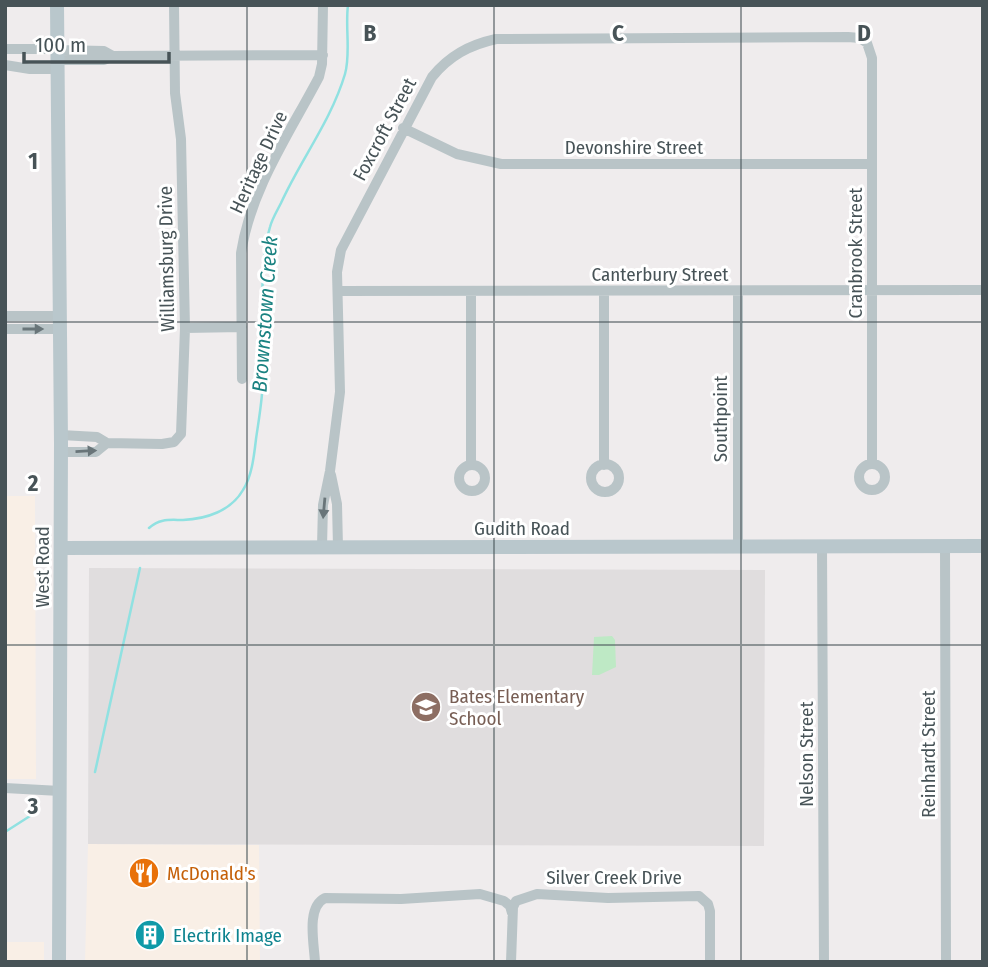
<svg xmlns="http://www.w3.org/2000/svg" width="988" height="967" font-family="'Fira Sans Condensed',sans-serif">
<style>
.commercial{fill:#f9efe6}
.education{fill:#e0ddde}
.green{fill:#bee9c5}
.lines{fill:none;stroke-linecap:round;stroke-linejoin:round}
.stream{stroke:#90e1e1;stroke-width:2.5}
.street{stroke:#b9c4c7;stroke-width:10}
.secondary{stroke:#b9c7cc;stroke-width:14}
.oneway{fill:#697579}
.grid{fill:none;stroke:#475357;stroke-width:2;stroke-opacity:0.55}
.labels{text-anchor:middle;stroke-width:6;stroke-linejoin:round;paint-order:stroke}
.street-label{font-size:19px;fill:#475357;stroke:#fff}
.education-label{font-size:19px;fill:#785e54;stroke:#fff;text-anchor:start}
.food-label{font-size:19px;fill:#c56008;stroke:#fff;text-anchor:start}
.culture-label{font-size:19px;fill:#0d838f;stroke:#fff;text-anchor:start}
.water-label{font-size:21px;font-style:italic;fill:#1a8281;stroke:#fff}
.grid-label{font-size:23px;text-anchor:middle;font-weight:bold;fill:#475357;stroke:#fff;stroke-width:6;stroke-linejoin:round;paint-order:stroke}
</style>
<rect width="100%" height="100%" fill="#efeced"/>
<path class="commercial" d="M5,496H35L36,779H5Z
M88,844L259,845L260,962H85Z
M5,942H44V962H5Z"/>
<path class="education" d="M89,568L765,570L764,846L88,844Z"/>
<path class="green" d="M594,637L612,636L615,640L616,667L599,675H592Z"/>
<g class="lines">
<path class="stream" d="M149,528C160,518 170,520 183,520C206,519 231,511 243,490C252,476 254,456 256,439C259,418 263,397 263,376C265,330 257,271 270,227C272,219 277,211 281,203C301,159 331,121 345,74C351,53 345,28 348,5
M95,772L140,568
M5,832L30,816"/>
<path class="street" d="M5,49H57
M57,50L104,51L113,56
M57,60H104L113,56L323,55
M5,65L30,69H57
M403,128L457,154L501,164H872
M338,291L983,290
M471,291V465
M604,291V465
M5,316H60
M185,328L242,327
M5,329H60
M242,379L241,253C251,189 289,134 319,77L322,64L323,5
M61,435L97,437L107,443L162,444L174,442L181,434L185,328L181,139L175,93L174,5
M61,452H96L107,443
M859 477a13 13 0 1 1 26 0a13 13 0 1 1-26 0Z
M591 478a14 14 0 1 1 28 0a14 14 0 1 1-28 0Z
M459 478a13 13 0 1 1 26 0a13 13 0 1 1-26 0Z
M331,475L337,504L338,547
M738,546V291
M822,546L824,962
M945,546L946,962
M322,547L323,505L330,471L340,392L337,272L341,250L432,77C449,56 469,45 496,39L848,37L860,38L867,43L872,58V464
M5,788L60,791
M315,962C314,943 306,907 325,898L401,899L480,894L504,901L510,906L512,913
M511,962L513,907L516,901L537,894L608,898L699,896L708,904L710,911V962"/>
<path class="secondary" d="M57,5L61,443L59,962
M61,548L983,546"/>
</g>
<defs><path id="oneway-solid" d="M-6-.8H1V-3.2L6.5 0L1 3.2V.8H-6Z" transform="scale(1.75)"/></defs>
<g class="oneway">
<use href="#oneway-solid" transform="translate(33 329)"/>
<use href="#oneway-solid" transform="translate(86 451) rotate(-3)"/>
<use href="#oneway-solid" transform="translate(324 508) rotate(95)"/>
</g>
<path class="grid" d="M247,5V962M494,5V962M741,5V962M5,322H983M5,645H983"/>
<defs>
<g id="school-disc" transform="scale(1.575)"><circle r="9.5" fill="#8d6e63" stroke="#fff"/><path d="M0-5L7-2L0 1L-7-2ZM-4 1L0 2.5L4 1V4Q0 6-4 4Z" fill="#fff"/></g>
<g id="restaurant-disc" transform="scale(1.575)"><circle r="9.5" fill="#e8710a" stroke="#fff"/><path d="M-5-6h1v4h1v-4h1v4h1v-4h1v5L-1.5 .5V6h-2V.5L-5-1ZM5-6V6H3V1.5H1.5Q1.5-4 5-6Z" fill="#fff"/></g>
<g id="building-disc" transform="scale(1.575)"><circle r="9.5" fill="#0f9aa8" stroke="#fff"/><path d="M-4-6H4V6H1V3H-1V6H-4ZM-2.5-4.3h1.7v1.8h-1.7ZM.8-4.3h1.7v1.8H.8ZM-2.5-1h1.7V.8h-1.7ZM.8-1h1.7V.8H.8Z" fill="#fff"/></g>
</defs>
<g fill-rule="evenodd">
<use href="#school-disc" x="426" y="707"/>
<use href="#restaurant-disc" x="144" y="873"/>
<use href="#building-disc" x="150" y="935"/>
</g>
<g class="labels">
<g class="street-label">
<text transform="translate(384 129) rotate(-62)" y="7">Foxcroft Street</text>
<text x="634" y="154">Devonshire Street</text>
<text transform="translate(258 162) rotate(-65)" y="7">Heritage Drive</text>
<text transform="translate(855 253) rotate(-90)" y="7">Cranbrook Street</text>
<text transform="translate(166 259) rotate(-91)" y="7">Williamsburg Drive</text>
<text x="660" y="281">Canterbury Street</text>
<text transform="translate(720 419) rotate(-90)" y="7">Southpoint</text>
<text x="522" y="535">Gudith Road</text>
<text transform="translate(42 567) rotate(-90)" y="7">West Road</text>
<text transform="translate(806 754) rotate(-90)" y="7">Nelson Street</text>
<text transform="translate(928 754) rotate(-90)" y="7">Reinhardt Street</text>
<text x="614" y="884">Silver Creek Drive</text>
</g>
<g class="education-label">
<text x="449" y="703">Bates Elementary<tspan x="449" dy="22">School</tspan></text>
</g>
<g class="food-label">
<text x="167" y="880">McDonald's</text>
</g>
<g class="culture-label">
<text x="173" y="942">Electrik Image</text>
</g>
<g class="water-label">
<text transform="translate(265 314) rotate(-86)" y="7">Brownstown Creek</text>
</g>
</g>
<g class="grid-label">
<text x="370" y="41">B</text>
<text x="618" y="41">C</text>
<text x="864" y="41">D</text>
<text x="33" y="169">1</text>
<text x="33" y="491">2</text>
<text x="33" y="814">3</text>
</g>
<rect width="988" height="967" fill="none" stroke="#475357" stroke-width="14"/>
<path d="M24 52v10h145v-10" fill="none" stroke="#475357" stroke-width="3.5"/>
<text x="35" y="52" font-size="21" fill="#475357" stroke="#ffffff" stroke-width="5" paint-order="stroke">100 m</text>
</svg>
